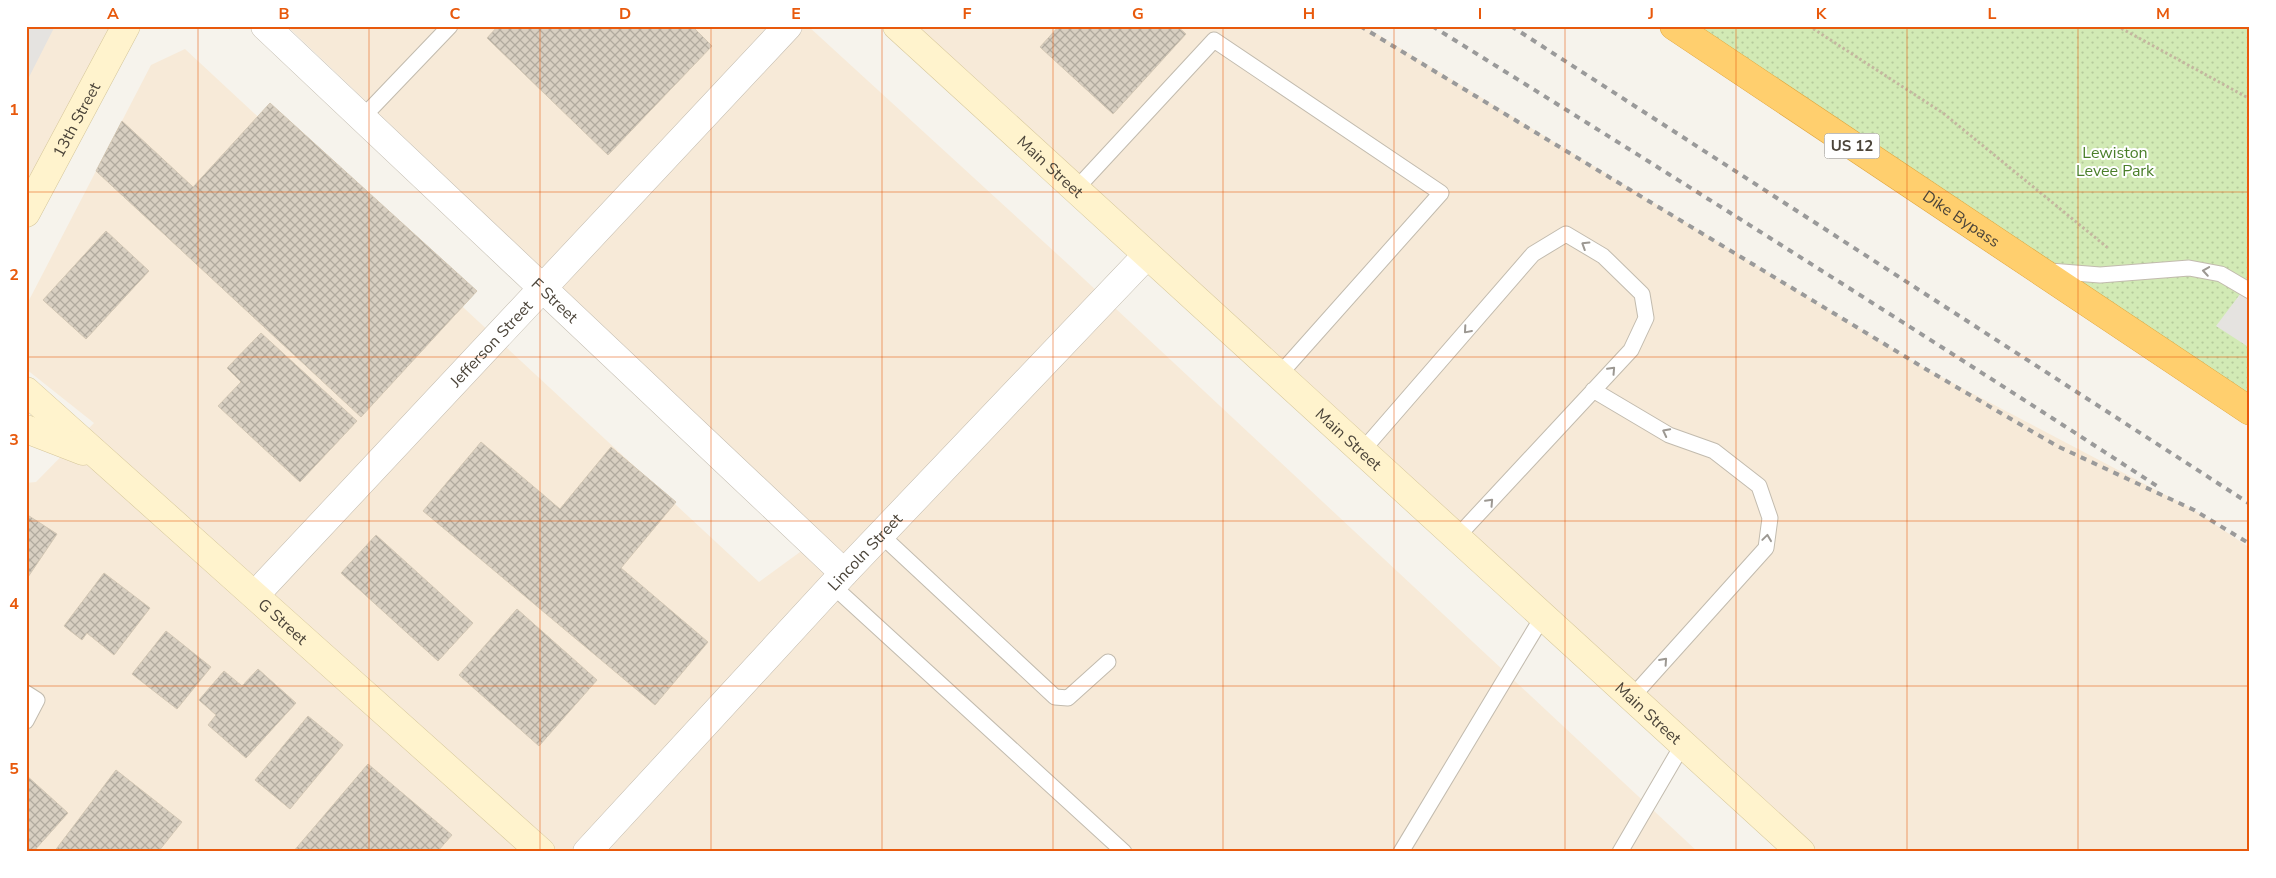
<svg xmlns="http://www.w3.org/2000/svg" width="2276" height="878" font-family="'Nunito Sans',sans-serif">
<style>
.commercial{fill:#f7ead8}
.park{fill:url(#park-dots)}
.parking{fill:#e5e3e0}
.building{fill:url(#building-cross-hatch);stroke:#d3c7b4}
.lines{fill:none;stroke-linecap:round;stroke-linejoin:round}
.lane-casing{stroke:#c2bbae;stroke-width:17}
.street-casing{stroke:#c2bbae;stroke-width:29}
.secondary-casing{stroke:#d6c79b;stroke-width:29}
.highway-casing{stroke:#e0a43c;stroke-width:29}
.path{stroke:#c4b79f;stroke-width:3;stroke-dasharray:2.5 2.5;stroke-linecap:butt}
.lane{stroke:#fff;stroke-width:15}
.street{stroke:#fff;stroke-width:28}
.secondary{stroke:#fff3cd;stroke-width:28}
.highway{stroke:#ffcf6e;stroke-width:28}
.rail{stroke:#9a9a9a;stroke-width:4;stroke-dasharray:6 6;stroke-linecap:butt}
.oneway{stroke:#9c9892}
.grid{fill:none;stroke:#e8590c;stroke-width:1;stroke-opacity:0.55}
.labels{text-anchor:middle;stroke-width:4;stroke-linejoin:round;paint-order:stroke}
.shield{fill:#fff;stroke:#817c74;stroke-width:1}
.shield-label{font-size:15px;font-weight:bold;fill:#4b4439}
.street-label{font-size:16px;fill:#4b4439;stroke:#fff}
.park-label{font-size:16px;fill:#4a7f2a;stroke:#fff}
.neatline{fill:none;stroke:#e8590c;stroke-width:2}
.grid-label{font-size:16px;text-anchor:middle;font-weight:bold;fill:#e8590c}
</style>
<defs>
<pattern id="park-dots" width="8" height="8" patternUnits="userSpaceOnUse" patternTransform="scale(1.25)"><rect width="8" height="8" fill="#d2eab5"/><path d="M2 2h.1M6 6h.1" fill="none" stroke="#b6ca9c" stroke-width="1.8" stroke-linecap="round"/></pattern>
<pattern id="building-cross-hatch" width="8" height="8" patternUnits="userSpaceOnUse" patternTransform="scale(1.25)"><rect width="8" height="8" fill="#d8cfc1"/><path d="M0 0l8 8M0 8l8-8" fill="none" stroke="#b1aa9e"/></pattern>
</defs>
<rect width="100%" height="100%" fill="#f6f3ec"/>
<path class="commercial" d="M26,26H126L26,213Z
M287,26H808L1069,265L1698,852H26V483L36,482L94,423L26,369V306L151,65L185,49L759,582L822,536Z
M897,26H1364L1924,368L2194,510L2250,548V852H1802Z"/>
<path class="park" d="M1674,26H2250V411Z"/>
<path class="parking" d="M26,26H55L26,83Z
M2250,281V348L2216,326Z"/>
<path class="building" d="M498,26H692L712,46L608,155L487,38Z
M1059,26H1177L1186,34L1113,114L1040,47Z
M270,103L477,291L361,417L96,171L122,121L193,187Z
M106,231L149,271L86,339L43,300Z
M261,333L357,421L300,482L218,406L241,382L227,368Z
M481,442L560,509L611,447L676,502L621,568L708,642L655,705L423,511Z
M26,514L57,534L26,580Z
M376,535L473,623L438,661L341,573Z
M104,573L150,608L114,655L87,633L82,640L64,626Z
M517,609L597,680L539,746L459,675Z
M166,631L211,667L177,709L132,674Z
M258,669L296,703L246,758L208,725L216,715L199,700L224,671L242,686Z
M308,716L343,745L290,809L255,780Z
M368,764L452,835L437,852H293Z
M116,770L182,822L158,852H54Z
M26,775L68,813L33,852H26Z"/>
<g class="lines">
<g class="lane-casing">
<path id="lane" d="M362,118L450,26
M1076,189L1214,40L1441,193L1279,375
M2050,271L2100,275L2189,268L2221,274L2250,291
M1593,390L1669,435L1714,451L1759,486L1770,518L1766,548L1632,697
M1362,451L1533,254L1566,234L1603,256L1642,294L1646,318L1631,350L1456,538
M881,535L1055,697L1068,698L1108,662
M833,586L1124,852
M26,693L37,700L26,721
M1401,852L1543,616
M1620,852L1683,744"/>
</g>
<g class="street-casing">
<g id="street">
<path id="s1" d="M265,26L844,573"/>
<path id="s2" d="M255,595L788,26"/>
<path id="s3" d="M587,852L844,573L1147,255"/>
</g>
</g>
<g class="secondary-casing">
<g id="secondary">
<path id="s4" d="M897,26L1801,852"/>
<path id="s5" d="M26,213L126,26"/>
<path id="s6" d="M26,391L541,852"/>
<path d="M26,429L83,451"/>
</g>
</g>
<g class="highway-casing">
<g id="highway">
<path id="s7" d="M1674,26L2250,411"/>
</g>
</g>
<path class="path" d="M1809,26L1943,113L2108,248
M2117,26L2250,99"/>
<use href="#lane" class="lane"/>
<use href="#street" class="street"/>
<use href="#secondary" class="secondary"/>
<use href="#highway" class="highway"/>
<path class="rail" d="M1360,26L1924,368L2057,446L2194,510L2250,544
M1432,26C1676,178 1919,331 2160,488
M1511,26L2250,504"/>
</g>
<defs><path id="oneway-chevron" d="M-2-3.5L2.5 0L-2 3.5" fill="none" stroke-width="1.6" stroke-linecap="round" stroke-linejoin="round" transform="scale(1.25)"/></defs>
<g class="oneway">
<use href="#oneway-chevron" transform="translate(1585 245) rotate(-148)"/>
<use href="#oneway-chevron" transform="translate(2206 271) rotate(-171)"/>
<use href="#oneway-chevron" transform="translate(1467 330) rotate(131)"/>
<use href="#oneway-chevron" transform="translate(1612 370) rotate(-47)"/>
<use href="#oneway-chevron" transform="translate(1666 432) rotate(-153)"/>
<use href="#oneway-chevron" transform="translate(1490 502) rotate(-47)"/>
<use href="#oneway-chevron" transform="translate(1767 538) rotate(-82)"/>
<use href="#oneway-chevron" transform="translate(1664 661) rotate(-48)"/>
</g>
<path class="grid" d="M198,26V852M369,26V852M540,26V852M711,26V852M882,26V852M1053,26V852M1223,26V852M1394,26V852M1565,26V852M1736,26V852M1907,26V852M2078,26V852M26,192H2250M26,357H2250M26,521H2250M26,686H2250"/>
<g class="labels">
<rect class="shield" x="1824.5" y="133.5" width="55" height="25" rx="4"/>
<g class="shield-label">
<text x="1852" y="151">US 12</text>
</g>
<g class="street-label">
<text dy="6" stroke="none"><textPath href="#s5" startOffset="106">13th Street</textPath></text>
<text dy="6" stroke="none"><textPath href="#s4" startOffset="208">Main Street</textPath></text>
<text dy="6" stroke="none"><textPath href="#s7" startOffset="346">Dike Bypass</textPath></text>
<text dy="6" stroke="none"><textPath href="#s1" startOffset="399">F Street</textPath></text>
<text dy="6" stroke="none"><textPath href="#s2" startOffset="345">Jefferson Street</textPath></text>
<text dy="6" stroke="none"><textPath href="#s4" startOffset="612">Main Street</textPath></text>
<text dy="6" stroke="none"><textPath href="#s3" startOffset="409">Lincoln Street</textPath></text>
<text dy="6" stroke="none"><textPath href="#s6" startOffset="345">G Street</textPath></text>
<text dy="6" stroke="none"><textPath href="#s4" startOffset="1018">Main Street</textPath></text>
</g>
<g class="park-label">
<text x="2115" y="158">Lewiston<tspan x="2115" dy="18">Levee Park</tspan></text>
</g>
</g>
<rect width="2276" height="878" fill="none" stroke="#ffffff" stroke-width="55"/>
<rect x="28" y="28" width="2220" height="822" class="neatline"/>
<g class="grid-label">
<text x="113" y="19">A</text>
<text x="284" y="19">B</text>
<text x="455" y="19">C</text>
<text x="625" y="19">D</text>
<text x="796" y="19">E</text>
<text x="967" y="19">F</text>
<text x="1138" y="19">G</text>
<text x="1309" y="19">H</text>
<text x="1480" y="19">I</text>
<text x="1651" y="19">J</text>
<text x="1821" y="19">K</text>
<text x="1992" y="19">L</text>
<text x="2163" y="19">M</text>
<text x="14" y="115">1</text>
<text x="14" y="280">2</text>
<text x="14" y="445">3</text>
<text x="14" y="609">4</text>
<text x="14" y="774">5</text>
</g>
</svg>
